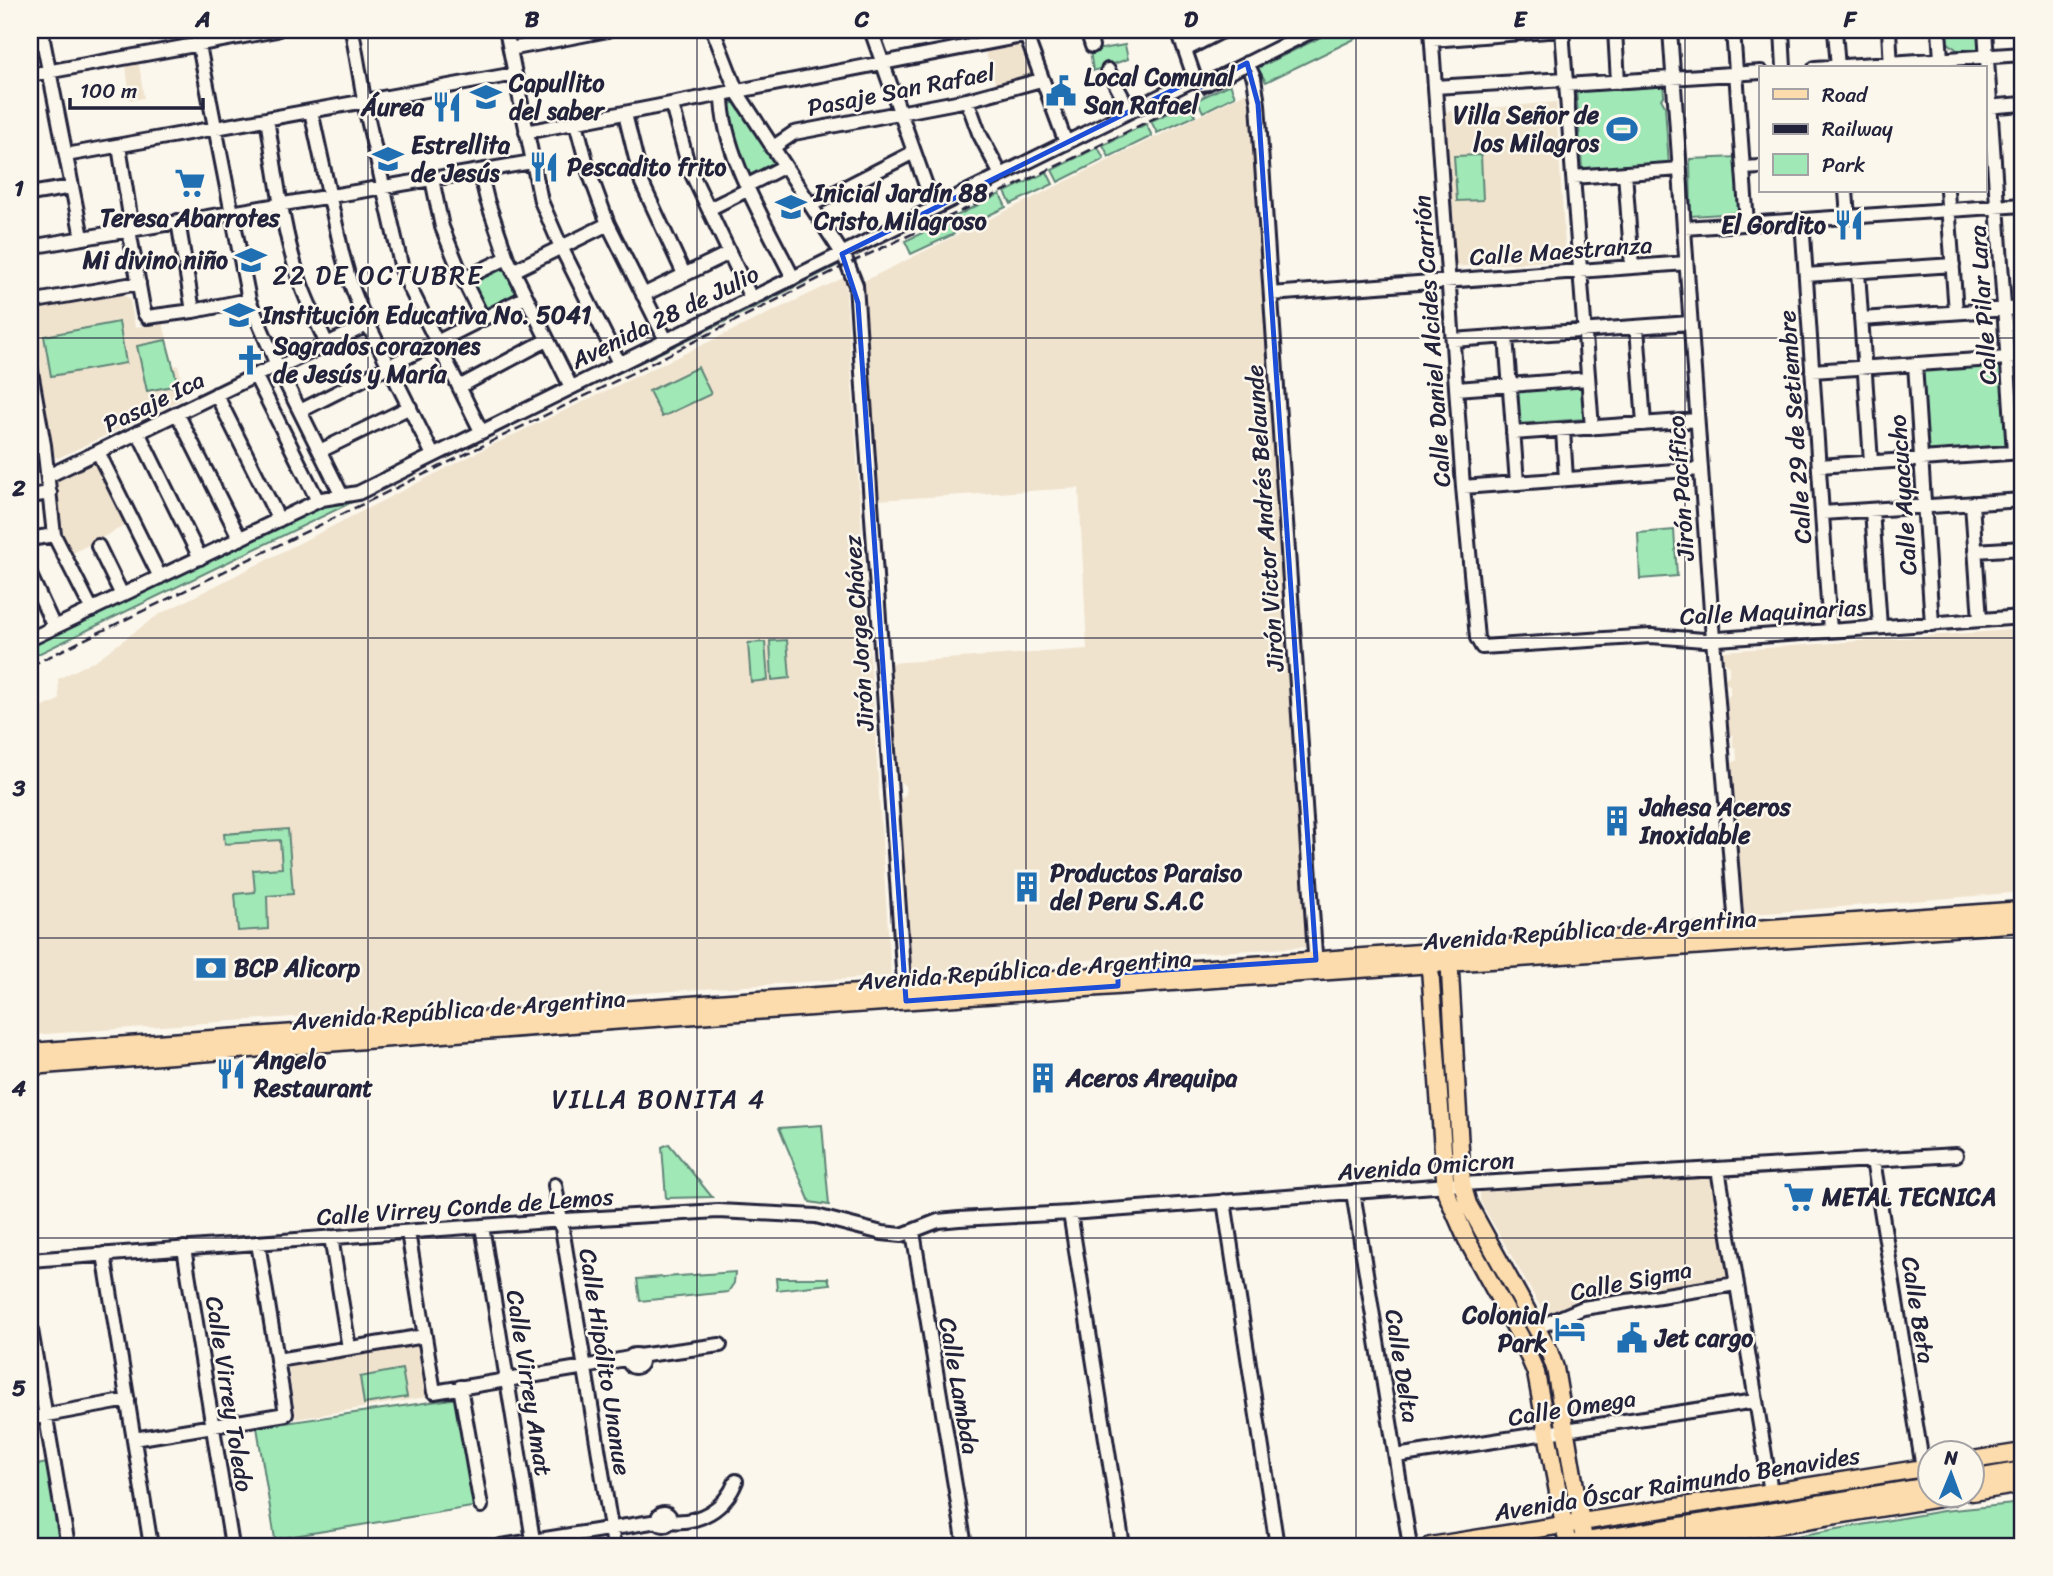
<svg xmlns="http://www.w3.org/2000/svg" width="2053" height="1576" font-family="Sriracha,sans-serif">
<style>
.built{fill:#f0e3ce}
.green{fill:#a0e8b6;stroke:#618578;stroke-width:2}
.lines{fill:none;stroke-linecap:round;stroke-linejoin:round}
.minor-casing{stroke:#22223b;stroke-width:18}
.major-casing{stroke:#22223b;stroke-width:21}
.minor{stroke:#fbf7ec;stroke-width:12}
.major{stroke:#fcdcac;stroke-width:16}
.rail{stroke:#22223b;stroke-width:2.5;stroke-dasharray:10 5;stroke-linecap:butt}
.marked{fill:none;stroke:#1d4ed8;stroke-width:5;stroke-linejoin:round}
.grid{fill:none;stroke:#22223b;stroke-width:2;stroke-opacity:0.55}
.labels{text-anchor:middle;stroke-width:5;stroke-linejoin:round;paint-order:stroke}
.poi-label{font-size:24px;font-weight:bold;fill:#22223b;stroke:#fbf7ec;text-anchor:start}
.street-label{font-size:24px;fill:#22223b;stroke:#fbf7ec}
.neighbourhood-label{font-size:26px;letter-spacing:2px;fill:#22223b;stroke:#fbf7ec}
.neatline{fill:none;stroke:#22223b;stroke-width:2.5}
.grid-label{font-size:23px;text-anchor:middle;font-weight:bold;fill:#22223b}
</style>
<rect width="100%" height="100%" fill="#fbf7ec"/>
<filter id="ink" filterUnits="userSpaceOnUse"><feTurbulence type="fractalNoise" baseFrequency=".0143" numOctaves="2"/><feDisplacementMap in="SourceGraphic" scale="14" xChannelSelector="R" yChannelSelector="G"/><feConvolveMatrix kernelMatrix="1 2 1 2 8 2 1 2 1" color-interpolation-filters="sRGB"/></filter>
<g filter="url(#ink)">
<path class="built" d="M1020,43L1031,75L997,88L985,51Z
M139,64L144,98L130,100L126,66Z
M1249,91L1307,947L1147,956L909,973L898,802L906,794L905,786L897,779L890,663L1087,649L1079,488L877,500L864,281Z
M1556,102L1558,137L1556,140V150L1559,153L1566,260L1454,267L1443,112Z
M845,277L891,976L30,1035V705L37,710L59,700L58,679L96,660L158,615L486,448Z
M116,291L130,299L135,327L163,323L174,366L178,365L183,385L179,387L182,399L58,458L54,456L30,319L40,306Z
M96,460L128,524L71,554L61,535L55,481Z
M2023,629V892L1742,915L1731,764L1737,760L1736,748L1733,747V735H1729L1726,699L1730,695V686L1725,682V678L1729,675V666L1724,662V651Z
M1713,1176L1730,1277L1580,1300L1545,1315L1480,1201V1192Z
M417,1346L426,1397L296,1419L288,1366Z"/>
<path class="green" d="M1335,30H1373L1266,82L1258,68Z
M1945,30H1979L1978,50H1957L1946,41Z
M1125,45L1128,59L1093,71L1090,51Z
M1663,82L1664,96L1661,99L1665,106L1669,166L1582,168L1576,88Z
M1230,84L1235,96L1203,112L1197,100Z
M734,102L779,164L752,178L737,152L727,106Z
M1189,104L1195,116L1157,133L1151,121Z
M1146,124L1152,136L1109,157L1103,145Z
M1098,147L1104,159L1058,182L1052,170Z
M1481,155L1483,200L1457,201L1454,156Z
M1739,157V213L1691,216L1690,159Z
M1047,172L1053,184L1011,204L1005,192Z
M1000,194L1006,207L958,230L952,218Z
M947,221L954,234L911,254L905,241Z
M840,259L842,263L757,306L30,658V642L328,499L348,497Z
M505,265L521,297L485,315L469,281Z
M119,322L126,363L51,376L44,336Z
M166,340L178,385L147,391L137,346Z
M2003,363L2010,452L1928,456L1921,368Z
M698,367L711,394L662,417L649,391Z
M1584,384L1586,419L1516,424L1513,390Z
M1674,530L1677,576L1640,579L1638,533Z
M787,640L790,678L772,680L770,641Z
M765,642L768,680L751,682L748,643Z
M288,829L293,894L267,896L268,929L238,931L235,894L255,892L253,870L282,868L280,840L225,844L224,834Z
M822,1125L829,1205L810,1202L779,1128Z
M669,1144L712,1197L666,1198L662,1147Z
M735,1272L734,1283L728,1292L640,1301L637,1279Z
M776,1278H828L830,1284L777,1290Z
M402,1369L407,1397L364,1404L360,1377Z
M459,1398L478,1506L275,1539L257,1427Z
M48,1463L61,1539L30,1544V1466Z
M2023,1503V1545L2013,1546L1743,1545L1943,1511Z"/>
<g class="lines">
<g class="minor-casing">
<path id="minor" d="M41,30L82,237
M196,30L249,300L277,365L342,496
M352,30L366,111L402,269L409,286L481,431
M506,30L541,201L561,247L619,363
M713,30L737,92L845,258L856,285L905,997
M871,30L934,208
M1024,30L1066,143
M1087,30L1092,46
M1178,30L1195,79
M1431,30L1463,487L1477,638L1482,647L1651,636L1704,640L2023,617
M1562,30L1592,428
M1615,30L1618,82
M1670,30L1713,639L1737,939
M1733,30L1747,224
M1782,30L1784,68
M1835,30L1838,68
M1889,30L1891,68
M1939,30L1941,59
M1985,30L2014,452
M1432,40L1561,30
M510,49L608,30
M1185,50L1224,30
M1247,63L1254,78L1258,104L1316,969
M1815,68L2023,54
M1108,70L1130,111
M30,75L277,30
M1195,79L1201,84L1208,83L1314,30
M1566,85L1761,72
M1435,87L1566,79
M722,95C722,154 767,225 793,278
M967,100L979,133L1001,175
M672,105L689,168L751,298
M1985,107L2023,104
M311,111L342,253L350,282L361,310L433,455
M625,114L642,183L684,274
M267,119C276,172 282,228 299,279C307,302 317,323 327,344
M576,123L589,172L608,224L666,340
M526,132L1053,30
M119,146L132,229
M772,148L794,133L967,100L1041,80
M66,155L515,74
M1743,168L1761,167
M480,171L487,200L507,258L571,387
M1625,173L1632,267
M1573,177L1680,169
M432,179L442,227L463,279L483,319
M748,185L785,166
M1846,191L1848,217
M1947,191L1956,312
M30,194L72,187
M811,205L914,152
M709,209L749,189
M1802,220L1830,631
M178,221L193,311
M1684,228L2023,205
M129,230L144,313L147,317L193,311L249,300
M30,247L532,162
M513,271L608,224
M1858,272L1871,462
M1806,275L1953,265
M463,279L507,258
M1271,294L1686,263
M643,295L729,253
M30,302L139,283
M1861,319L2023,308
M1637,327L1644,424
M1506,336L1517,483
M1453,340L1690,323
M1915,364L1932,624
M30,366L44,445L54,535L92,610
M279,367L369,324
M1812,371L2023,357
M255,375L318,501
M459,387L547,340
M1457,389L1588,379
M216,394L279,520
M300,411L526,297
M177,413L240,539
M1563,430L1566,479
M138,432L200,558
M1513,433L1697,420
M30,447L44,445
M320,451L410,407
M98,452L160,577
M1819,466L2023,452
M48,476L277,365
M1463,487L1701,469
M30,496L50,493
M1972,503L1980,620
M1872,510L1880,627
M1822,513L2023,500
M30,539L54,535
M98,546L122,595
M1975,551L2023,548
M30,575L54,627
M30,639L322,499L358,493L1195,79
M1873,1160L1923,1468
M1718,1169L1771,1492
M555,1185L614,1546
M1353,1192L1410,1546
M1224,1201L1277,1546
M1070,1213L1123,1546
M482,1226L534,1546
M408,1232L434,1392L585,1367L629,1358
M913,1232L965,1546
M331,1237L349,1348
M184,1248L232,1546
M104,1254L151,1546
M30,1260L549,1221L718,1211L816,1216L882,1233L902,1235L938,1221L959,1219L1070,1213L1462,1184L1956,1155
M30,1324L68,1546
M1536,1328L1583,1308L1736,1284
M629 1361a6 6 0 1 1 12 0a6 6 0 1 1-12 0Z
M638,1356L720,1345
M277,1360L425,1336
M460,1387L481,1506
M30,1418L128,1400
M134,1439L286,1414L258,1243
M1396,1456L1755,1401
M658 1519a6 6 0 1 1 12 0a6 6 0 1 1-12 0Z
M670,1521C699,1524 725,1509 736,1481
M52,1546L67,1544
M501,1546L658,1521"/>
</g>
<g class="major-casing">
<path id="major" d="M1429,954L1446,1192L1467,1240L1520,1336L1536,1373L1568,1546
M1449,955L1462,1184L1468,1204L1549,1351L1555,1368L1585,1546
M30,1052L2023,910
M30,1066L611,1021L2023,923
M1972,1460L2023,1452
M1972,1479L2023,1470
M1972,1492L2023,1484
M1574,1543L1930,1486
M1430,1546L1930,1467
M1650,1546L1952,1496"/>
</g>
<use href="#minor" class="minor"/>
<use href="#major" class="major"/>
<path class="rail" d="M30,666L630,374L848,264L1076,157L1332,30"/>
</g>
</g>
<path class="marked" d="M1247,63L1258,104L1316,960L1118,973V986L906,1001L858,303L842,254L1195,79L1201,87Z"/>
<path class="grid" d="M368,30V1546M697,30V1546M1026,30V1546M1356,30V1546M1685,30V1546M30,338H2023M30,638H2023M30,938H2023M30,1238H2023"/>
<defs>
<g id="civic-bare" transform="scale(2.415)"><path d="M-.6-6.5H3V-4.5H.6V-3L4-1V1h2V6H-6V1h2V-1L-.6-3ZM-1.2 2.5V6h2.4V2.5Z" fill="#1f6fb2" stroke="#fbf7ec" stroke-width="2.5" paint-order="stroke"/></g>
<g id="school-bare" transform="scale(2.415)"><path d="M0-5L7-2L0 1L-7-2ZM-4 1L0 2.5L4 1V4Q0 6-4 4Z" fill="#1f6fb2" stroke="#fbf7ec" stroke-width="2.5" paint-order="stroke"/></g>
<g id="restaurant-bare" transform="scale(2.415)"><path d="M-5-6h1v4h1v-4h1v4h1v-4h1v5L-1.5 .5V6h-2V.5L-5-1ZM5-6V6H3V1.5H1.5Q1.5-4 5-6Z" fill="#1f6fb2" stroke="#fbf7ec" stroke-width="2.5" paint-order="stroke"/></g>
<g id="stadium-bare" transform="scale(2.415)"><path d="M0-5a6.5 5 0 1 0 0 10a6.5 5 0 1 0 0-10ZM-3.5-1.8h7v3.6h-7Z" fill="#1f6fb2" stroke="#fbf7ec" stroke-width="2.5" paint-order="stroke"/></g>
<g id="supermarket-bare" transform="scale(2.415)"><path d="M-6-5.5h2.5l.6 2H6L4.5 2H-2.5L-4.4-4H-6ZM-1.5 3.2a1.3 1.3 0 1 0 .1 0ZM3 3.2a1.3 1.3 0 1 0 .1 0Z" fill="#1f6fb2" stroke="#fbf7ec" stroke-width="2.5" paint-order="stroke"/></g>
<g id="church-bare" transform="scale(2.415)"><path d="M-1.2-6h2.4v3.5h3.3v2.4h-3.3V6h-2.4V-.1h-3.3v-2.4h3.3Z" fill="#1f6fb2" stroke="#fbf7ec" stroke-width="2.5" paint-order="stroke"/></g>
<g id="building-bare" transform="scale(2.415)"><path d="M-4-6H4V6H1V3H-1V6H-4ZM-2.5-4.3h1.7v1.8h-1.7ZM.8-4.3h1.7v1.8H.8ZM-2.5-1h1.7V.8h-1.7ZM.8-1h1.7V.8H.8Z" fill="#1f6fb2" stroke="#fbf7ec" stroke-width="2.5" paint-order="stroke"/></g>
<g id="bank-bare" transform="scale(2.415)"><path d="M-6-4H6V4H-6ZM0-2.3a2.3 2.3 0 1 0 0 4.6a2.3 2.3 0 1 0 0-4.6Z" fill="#1f6fb2" stroke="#fbf7ec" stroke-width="2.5" paint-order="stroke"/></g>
<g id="hotel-bare" transform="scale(2.415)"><path d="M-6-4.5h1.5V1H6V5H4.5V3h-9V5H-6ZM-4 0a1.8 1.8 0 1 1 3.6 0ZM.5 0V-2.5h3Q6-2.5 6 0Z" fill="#1f6fb2" stroke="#fbf7ec" stroke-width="2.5" paint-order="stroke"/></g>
</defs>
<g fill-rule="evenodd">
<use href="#civic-bare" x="1061" y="91"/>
<use href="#school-bare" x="486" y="97"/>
<use href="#restaurant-bare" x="447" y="107"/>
<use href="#stadium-bare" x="1622" y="129"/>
<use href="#school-bare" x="388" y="159"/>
<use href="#restaurant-bare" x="544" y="167"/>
<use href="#supermarket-bare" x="190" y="183"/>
<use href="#school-bare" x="791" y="207"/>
<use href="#restaurant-bare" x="1849" y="225"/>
<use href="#school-bare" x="251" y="260"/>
<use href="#school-bare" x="239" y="315"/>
<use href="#church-bare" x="250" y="360"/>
<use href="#building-bare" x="1617" y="821"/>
<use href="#building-bare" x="1027" y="887"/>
<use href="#bank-bare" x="211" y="968"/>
<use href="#restaurant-bare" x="231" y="1074"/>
<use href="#building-bare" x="1043" y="1078"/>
<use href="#supermarket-bare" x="1799" y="1197"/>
<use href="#hotel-bare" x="1570" y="1329"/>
<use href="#civic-bare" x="1632" y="1338"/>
</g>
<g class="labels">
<g class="poi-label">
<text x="1084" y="85">Local Comunal<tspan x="1084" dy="28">San Rafael</tspan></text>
<text x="509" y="91">Capullito<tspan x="509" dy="28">del saber</tspan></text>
<text x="424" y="115" text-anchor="end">Áurea</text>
<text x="1599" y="123" text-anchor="end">Villa Señor de<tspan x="1599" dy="28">los Milagros</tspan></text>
<text x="411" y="153">Estrellita<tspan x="411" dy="28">de Jesús</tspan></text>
<text x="567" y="175">Pescadito frito</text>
<text x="814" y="201">Inicial Jardín 88<tspan x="814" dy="28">Cristo Milagroso</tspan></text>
<text x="190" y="226" text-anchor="middle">Teresa Abarrotes</text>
<text x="1826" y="233" text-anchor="end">El Gordito</text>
<text x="228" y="268" text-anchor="end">Mi divino niño</text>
<text x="262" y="323">Institución Educativa No. 5041</text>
<text x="273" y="354">Sagrados corazones<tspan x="273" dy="28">de Jesús y María</tspan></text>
<text x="1640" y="815">Jahesa Aceros<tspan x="1640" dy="28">Inoxidable</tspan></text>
<text x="1050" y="881">Productos Paraiso<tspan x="1050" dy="28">del Peru S.A.C</tspan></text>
<text x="234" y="976">BCP Alicorp</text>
<text x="254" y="1068">Angelo<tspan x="254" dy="28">Restaurant</tspan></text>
<text x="1066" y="1086">Aceros Arequipa</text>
<text x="1822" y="1205">METAL TECNICA</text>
<text x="1547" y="1323" text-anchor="end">Colonial<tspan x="1547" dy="28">Park</tspan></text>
<text x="1655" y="1346">Jet cargo</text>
</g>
<g class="street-label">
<text transform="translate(901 90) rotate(-11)" y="8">Pasaje San Rafael</text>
<text transform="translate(1561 251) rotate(-4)" y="8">Calle Maestranza</text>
<text transform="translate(1983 305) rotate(-94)" y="8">Calle Pilar Lara</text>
<text transform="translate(665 317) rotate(-26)" y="8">Avenida 28 de Julio</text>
<text transform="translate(1432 341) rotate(-94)" y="8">Calle Daniel Alcides Carrión</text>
<text transform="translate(154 402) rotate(-26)" y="8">Pasaje Ica</text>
<text transform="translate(1795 427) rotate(-94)" y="8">Calle 29 de Setiembre</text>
<text transform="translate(1681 488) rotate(-94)" y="8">Jirón Pacífico</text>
<text transform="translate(1903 495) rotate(-94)" y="8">Calle Ayacucho</text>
<text transform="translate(1265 518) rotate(-94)" y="8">Jirón Victor Andrés Belaunde</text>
<text transform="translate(1773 612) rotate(-3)" y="8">Calle Maquinarias</text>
<text transform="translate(859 633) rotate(-94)" y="8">Jirón Jorge Chávez</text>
<text transform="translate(1590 930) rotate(-4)" y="8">Avenida República de Argentina</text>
<text transform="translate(1025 970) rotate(-4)" y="8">Avenida República de Argentina</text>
<text transform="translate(459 1010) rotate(-4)" y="8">Avenida República de Argentina</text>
<text transform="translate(1426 1166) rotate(-4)" y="8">Avenida Omicron</text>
<text transform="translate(465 1207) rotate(-4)" y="8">Calle Virrey Conde de Lemos</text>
<text transform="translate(1631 1281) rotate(-11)" y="8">Calle Sigma</text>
<text transform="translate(1918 1310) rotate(81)" y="8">Calle Beta</text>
<text transform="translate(605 1362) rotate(81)" y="8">Calle Hipólito Unanue</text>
<text transform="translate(1402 1366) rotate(81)" y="8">Calle Delta</text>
<text transform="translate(529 1383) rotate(81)" y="8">Calle Virrey Amat</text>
<text transform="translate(959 1386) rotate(80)" y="8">Calle Lambda</text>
<text transform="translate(229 1394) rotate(81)" y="8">Calle Virrey Toledo</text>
<text transform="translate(1572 1408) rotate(-9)" y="8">Calle Omega</text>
<text transform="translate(1677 1484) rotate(-9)" y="8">Avenida Óscar Raimundo Benavides</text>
</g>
<g class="neighbourhood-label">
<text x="378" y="284">22 DE OCTUBRE</text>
<text x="659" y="1108">VILLA BONITA 4</text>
</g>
</g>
<rect width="2053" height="1576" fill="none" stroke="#fbf7ec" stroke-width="77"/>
<rect x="1759" y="66" width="228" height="126" fill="#fbf7ec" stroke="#a4a2a5" stroke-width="2"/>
<rect x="1773" y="89" width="35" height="10" fill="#fcdcac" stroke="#a4a2a5" stroke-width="2"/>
<text x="1822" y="102" font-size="21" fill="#22223b">Road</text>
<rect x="1773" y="124" width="35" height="10" fill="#22223b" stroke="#a4a2a5" stroke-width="2"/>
<text x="1822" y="136" font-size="21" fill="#22223b">Railway</text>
<rect x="1773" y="154" width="35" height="21" fill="#a0e8b6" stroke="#a4a2a5" stroke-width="2"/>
<text x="1822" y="172" font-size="21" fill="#22223b">Park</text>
<g transform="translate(1951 1474) rotate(1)"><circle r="33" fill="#fbf7ec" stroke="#a4a2a5" stroke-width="2"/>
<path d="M0-5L12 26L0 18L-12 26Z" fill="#1f6fb2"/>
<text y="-10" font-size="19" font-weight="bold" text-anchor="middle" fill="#22223b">N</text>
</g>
<path d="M70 98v10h133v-10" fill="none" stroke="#22223b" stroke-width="3.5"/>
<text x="80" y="98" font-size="21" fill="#22223b" stroke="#fbf7ec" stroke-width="5" paint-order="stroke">100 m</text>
<rect x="38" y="38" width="1976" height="1500" class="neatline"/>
<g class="grid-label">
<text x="203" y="27">A</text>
<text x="532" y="27">B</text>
<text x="862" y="27">C</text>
<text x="1191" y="27">D</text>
<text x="1520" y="27">E</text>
<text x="1850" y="27">F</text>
<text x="19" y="196">1</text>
<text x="19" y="496">2</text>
<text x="19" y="796">3</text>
<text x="19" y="1096">4</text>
<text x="19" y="1396">5</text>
</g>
</svg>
